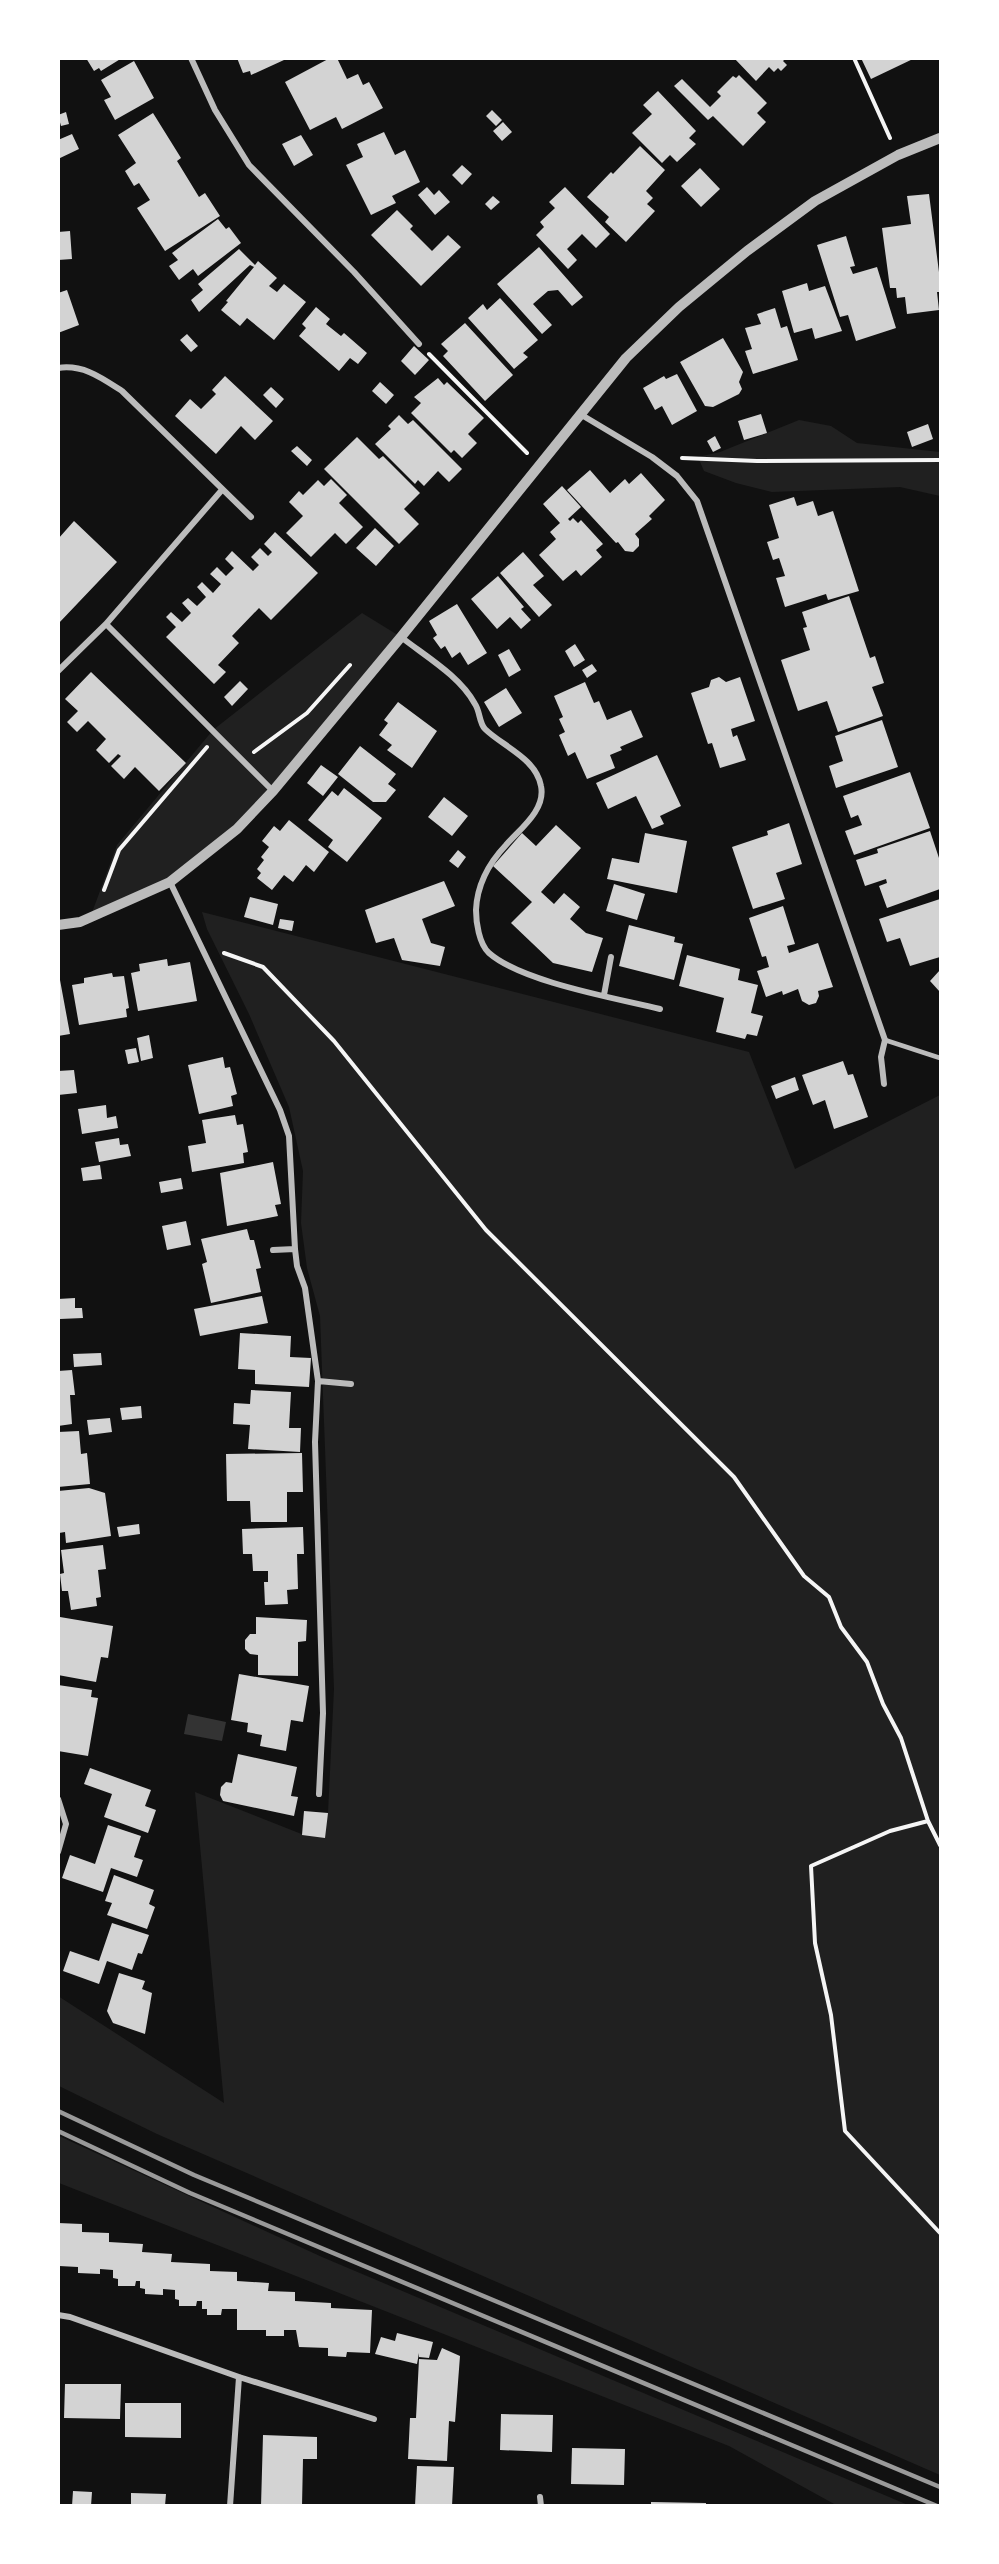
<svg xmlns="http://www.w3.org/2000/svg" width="999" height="2564" font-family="'Source Sans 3',sans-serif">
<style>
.green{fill:#202020}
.water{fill:#333}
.building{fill:#d3d3d3}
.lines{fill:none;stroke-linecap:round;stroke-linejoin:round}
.path{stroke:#f5f5f5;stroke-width:4}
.service{stroke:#bcbcbc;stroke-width:4.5}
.minor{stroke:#bcbcbc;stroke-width:6}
.tertiary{stroke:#bcbcbc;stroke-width:10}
.rail{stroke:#9a9a9a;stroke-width:4.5}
</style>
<rect width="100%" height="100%" fill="#111"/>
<path class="green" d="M799,420L831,426L857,443L940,452V496L900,487L772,492L736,483L704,471L698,457L720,452Z
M362,613L401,637L273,791L170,882L90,918L117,845L213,730Z
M202,912L749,1052L795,1169L940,1095V2475L157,2134L59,2086L58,1996L224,2103L195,1792L304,1835L328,1813L334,1689L325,1448L320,1316L307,1268L301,1223L303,1171L289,1107L249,1014L207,929Z
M59,2136L322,2257L908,2505H836L729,2446L59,2183Z"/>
<path class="water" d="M188,1714L226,1722L222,1741L184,1734Z"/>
<path class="building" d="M86,58H122L101,71L99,68L94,71Z
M237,58H283L284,60L251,75L250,71L243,73Z
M330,58H337L347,79L358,74L363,85L369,82L383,108L342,129L336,117L310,130L285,82Z
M734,58H786L783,61L787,65L781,71L778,68L774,72L769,67L756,81Z
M861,58H915L871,79Z
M134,61L154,98L115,120L104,100L111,97L101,80Z
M739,75L767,103L757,113L766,122L743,146L713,116L708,120L674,86L682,79L710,107L721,96L717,92L733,76L736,78Z
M658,91L696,131L689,138L696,144L677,162L670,155L662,163L632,133L652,114L643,105Z
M492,110L502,120L496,126L486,116Z
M66,112L69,124L61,126L58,115Z
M153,113L181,158L177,161L199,197L205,193L220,216L165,251L137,208L150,200L139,183L134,186L125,171L136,163L118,135Z
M503,122L512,132L502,141L493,131Z
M384,132L395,155L405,150L420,182L392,196L396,203L371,215L346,165L363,157L357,144Z
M72,134L79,149L58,159V140Z
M301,135L313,155L294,166L282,144Z
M640,146L665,170L646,191L653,198L647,204L655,211L626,242L605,222L609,217L587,197L611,172L613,174Z
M462,165L472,174L462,185L452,175Z
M700,168L720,189L701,207L681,186Z
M427,187L434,195L439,190L450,202L435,215L418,195Z
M565,187L610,234L596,248L582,234L567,249L577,260L568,269L536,235L544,227L540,222L555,208L549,202Z
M929,194L940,280V292H937L939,310L907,314L905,297L897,298L896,288H890L882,228L911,224L907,196Z
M493,196L500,202L491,210L485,204Z
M397,210L413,226L410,229L432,251L448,235L461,247L421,286L371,235Z
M218,219L226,229L229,227L241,243L198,276L193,269L179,280L169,266L178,260L172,253Z
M70,231L72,259L58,260V232Z
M846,236L855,266L850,267L853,274L877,267L896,328L856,341L848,315L840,317L817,245Z
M539,247L583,297L572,306L558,290L548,291L533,304L552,325L542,334L497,284Z
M239,249L255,265L258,261L277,278L269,286L277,292L284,284L306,302L274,340L247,318L240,326L221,310L228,302L226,301L254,267L250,265L199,312L191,300L203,290L198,284Z
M807,283L809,291L825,286L842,331L815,339L812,328L794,333L782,291Z
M67,290L79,325L58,333V293Z
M500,298L538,340L523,353L528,357L514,369L468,318L483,304L487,310Z
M316,307L330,319L326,324L341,336L344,333L367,353L358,364L350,358L339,371L299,336L306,328L302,324Z
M775,308L781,328L787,326L798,360L753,374L745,351L752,349L745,328L761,324L757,314Z
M465,323L513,375L485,401L443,356L448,351L441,344Z
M187,334L198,346L191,352L180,340Z
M723,338L743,372L739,382L742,389L739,394L713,407L705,406L680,362Z
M414,346L429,360L415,375L401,361Z
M677,374L697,411L672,425L662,406L655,410L643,388L664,376L666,379Z
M225,376L273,421L255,440L241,426L216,454L175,416L190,399L201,409L216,394L212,390Z
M438,378L444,385L447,382L484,418L468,434L477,443L462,458L454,450L451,453L411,413L421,403L414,397Z
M380,382L394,395L386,404L372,391Z
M271,387L284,399L276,408L263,395Z
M761,414L767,433L744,440L738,421Z
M399,415L408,424L413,420L462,469L449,482L438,471L424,486L418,480L415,484L375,444L391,429L388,426Z
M928,424L933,439L912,447L907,432Z
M715,436L721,448L713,452L707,441Z
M357,437L379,459L383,456L420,493L404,509L419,524L399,544L324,469Z
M297,446L312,460L307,466L291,451Z
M590,470L610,493L625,479L629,484L641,473L665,500L649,516L652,519L635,534L639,539V546L633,552L625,551L618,542L616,543L567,490Z
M331,479L347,495L339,503L363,527L346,544L335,533L311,557L286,533L303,516L289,502L299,491L303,495L318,480L324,486Z
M562,486L581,507L568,519L570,521L573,518L578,523L581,520L603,544L596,550L602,557L581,576L576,570L563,581L539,555L556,539L550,532L560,523L543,504Z
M794,497L797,506L813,501L818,516L833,511L859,591L828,600L826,594L785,607L776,578L785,576L779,558L773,560L767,542L779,538L769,505Z
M74,521L117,562L58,624V539Z
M375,528L394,546L376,566L356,548Z
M275,532L318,573L271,620L259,608L232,636L239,643L218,665L226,672L214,684L166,637L176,627L166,617L171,612L182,622L191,613L182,603L188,598L197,606L206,597L197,587L202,582L213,593L221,584L210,574L217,567L226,576L234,568L225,559L232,551L253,571L259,565L251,557L260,548L268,556L272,552L264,544Z
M523,552L544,576L533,585L552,605L539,617L500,573Z
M498,576L524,607L521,609L531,620L521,629L510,617L497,629L471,599Z
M849,596L870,658L875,656L884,683L872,687L883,716L838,732L827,701L798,711L781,660L810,650L803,628L807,627L802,612Z
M457,604L487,653L468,665L460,652L452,658L445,646L441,649L433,638L437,635L429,621Z
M575,644L585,660L574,667L565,651Z
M509,649L521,670L509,677L498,655Z
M592,664L597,671L587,678L582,670Z
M91,672L186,763L159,791L135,767L124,779L111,766L121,756L118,754L109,763L96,750L106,739L88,721L77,732L67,722L78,711L65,699Z
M719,677L726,682L740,677L755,721L731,729L733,737L737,735L746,760L720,768L712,743L708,744L691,693L709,687L711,680Z
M240,681L248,689L232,706L224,697Z
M585,682L594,703L599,701L607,720L631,710L643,737L620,747L622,750L610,755L615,768L587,779L575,752L568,756L559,735L565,732L559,719L563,717L554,696Z
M506,688L522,713L499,727L484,702Z
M398,702L437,731L412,768L387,750L392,745L379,735L388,723L384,720Z
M882,720L898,767L836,788L829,766L843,761L835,736Z
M360,746L396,774L388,784L396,790L386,802H373L338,774Z
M657,755L681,806L660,816L664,824L652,829L636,796L608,809L596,783Z
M321,765L338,777L323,796L307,783Z
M910,772L930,828L854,855L845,831L862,825L858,815L851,818L843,796Z
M344,788L382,818L347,862L328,847L333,840L308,820L332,791L338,796Z
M444,797L468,816L452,836L428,817Z
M289,820L329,852L314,872L306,865L293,882L284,875L272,890L257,878L261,873L257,869L264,860L261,857L269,847L262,841L274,826L280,831Z
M789,823L802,864L776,873L785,899L753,909L732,847L768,835L767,831Z
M556,825L581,848L541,892L554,904L564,893L580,907L570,919L586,933L603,938L592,972L553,963L511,923L532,902L493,866L522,833L536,846Z
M930,831L940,861V889L887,908L879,886L887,883L886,879L865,886L856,860L878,853L877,849Z
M645,833L687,841L677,893L607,879L612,858L639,863Z
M458,850L466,857L458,868L449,861Z
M444,881L455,906L422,919L431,943L445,947L440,966L402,960L394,938L376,943L365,910Z
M614,884L645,894L637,920L606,911Z
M250,897L278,904L273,925L244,917Z
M940,899V957L910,966L900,938L887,942L879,919Z
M783,906L795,944L787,946L789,953L818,943L833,987L818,991L819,996L816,1003L809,1005L802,1001L798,989L783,995L782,991L766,997L757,971L769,967L766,956L762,957L749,918Z
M280,919L294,921L292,931L278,928Z
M629,925L675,937L674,942L683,944L674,980L619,966Z
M687,955L740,969L738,980L758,985L751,1013L763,1016L757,1036L747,1034L745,1039L716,1032L724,998L679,986Z
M167,959L168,966L190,962L197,1001L138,1011L131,973L140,971L139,964Z
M940,970V992L930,981Z
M112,973L113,977L124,976L129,1008L126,1009L127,1017L79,1025L72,985L84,983V978Z
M58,980H60L70,1034L58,1036Z
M149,1035L153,1058L141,1061L137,1038Z
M136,1048L139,1062L128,1064L125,1050Z
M223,1057L225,1068L230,1067L237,1094L231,1096L233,1106L199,1114L188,1065Z
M843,1061L848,1075L853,1074L868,1117L834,1129L825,1100L813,1105L802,1075Z
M74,1070L77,1093L58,1095V1071Z
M795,1077L799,1090L776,1099L771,1086Z
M106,1105L107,1118L116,1116L118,1128L82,1134L78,1109Z
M235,1115L237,1125L243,1124L248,1152L243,1153L244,1163L192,1172L188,1146L206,1143L202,1120Z
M119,1138L120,1145L128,1144L131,1156L99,1162L95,1142Z
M273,1162L281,1204L275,1205L278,1216L227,1226L220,1173Z
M100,1165L102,1179L83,1181L81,1168Z
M181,1178L183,1189L161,1193L159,1182Z
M186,1221L191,1245L167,1250L162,1226Z
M247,1229L250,1240H254L261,1268L256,1269L261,1292L211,1303L202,1264L207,1262L201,1239Z
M262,1296L268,1323L200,1336L194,1309Z
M75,1298V1308H82L83,1318L60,1319L58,1299Z
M240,1333L291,1336L290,1357L311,1358L309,1387L255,1384V1370L238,1369Z
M101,1353L102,1365L74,1367L73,1354Z
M72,1370L75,1395H70L72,1424L58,1426V1371Z
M251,1390L291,1392L289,1428H301L300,1452L248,1449L250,1425L233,1424L234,1403L250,1404Z
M141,1406L142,1418L122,1420L120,1408Z
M110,1418L112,1432L89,1435L87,1420Z
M79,1431L81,1454L87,1453L90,1484L58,1487V1432Z
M302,1453L303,1492H287V1522H251L250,1501H227L226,1454Z
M89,1488L105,1493L111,1536L66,1543L65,1532L59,1533L58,1491Z
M139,1524L140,1534L119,1537L117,1527Z
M303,1527L304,1554H297L298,1589L287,1590L288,1604L265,1605L264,1582H268V1571H253L252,1554H243L242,1529Z
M103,1545L106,1569L98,1570L101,1597L96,1598L97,1606L71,1610L68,1591H62L60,1574L64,1573L61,1550Z
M60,1617L113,1626L108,1658L101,1657L96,1682L58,1675Z
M256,1617L307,1620L306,1641L298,1642V1676L258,1675V1655L250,1654L245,1649V1640L250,1634H256Z
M239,1674L309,1686L303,1722L291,1720L286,1751L260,1746L262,1735L247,1732L248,1723L231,1720Z
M58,1685L92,1690L91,1697L98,1698L88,1756L58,1751Z
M238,1754L297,1767L291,1796L298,1797L294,1816L223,1801L220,1795L221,1787L226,1782L232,1783Z
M90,1768L151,1790L145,1806L156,1810L148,1833L104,1817L112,1794L84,1784Z
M304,1811L328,1813L325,1838L302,1835Z
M108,1825L141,1836L134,1857L143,1860L137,1877L111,1868L103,1892L62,1878L70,1855L95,1864Z
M114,1875L154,1890L149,1904L155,1907L147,1929L107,1915L112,1903L105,1901Z
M112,1923L149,1935L142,1954L138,1953L132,1970L107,1961L99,1984L63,1971L70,1951L99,1961Z
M119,1973L145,1981L142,1989L152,1993L145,2034L113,2023L107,2011Z
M58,2223L82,2224V2232L109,2233V2242L143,2244L142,2252L172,2254L171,2262L210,2264V2271L237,2272V2281L269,2283L268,2291L295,2292V2301L331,2303V2308L372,2310L370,2353L347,2352L346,2357L328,2356V2348L299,2347L296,2330H284V2336H266V2330H237V2309H222L221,2315H207V2309H202V2301H197L196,2306H179V2300L175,2299V2290L163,2289V2295L145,2294V2289L140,2288V2281H136L135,2286H118V2279L113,2278V2270L100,2269V2274L78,2273V2267L59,2266Z
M397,2333L433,2342L429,2358L419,2357V2353L417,2364L375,2354L381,2337L395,2341Z
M442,2348L460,2356L455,2422L449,2421L447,2461L408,2459L410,2418H416L419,2359L437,2360Z
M65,2384H121L120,2419L64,2418Z
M125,2403H181V2438L125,2437Z
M501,2414L553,2415L552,2452L500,2450Z
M263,2435L317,2437V2459H303L302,2506H261Z
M572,2448L625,2449L624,2485L571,2484Z
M417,2466L454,2467L452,2506H415Z
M73,2491L92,2492L91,2506H72Z
M131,2493L166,2494L165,2506H131Z
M651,2502L706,2503V2506H651Z"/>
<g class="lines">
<path class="path" d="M854,58L890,138
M429,354L527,453
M682,458L757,461L940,460
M254,752L307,713L350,665
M104,890L119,850L207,747
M224,953L263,967L334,1041L486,1230L734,1477L804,1576L829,1597L841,1627L867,1662L883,1704L901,1738L928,1821L940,1845
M928,1821L890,1831L811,1866L815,1943L831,2015L845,2131L940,2233"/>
<path class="service" d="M885,1040L940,1058"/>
<path class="minor" d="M191,58L215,110L249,165L354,272L419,344
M58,368C83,364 102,378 122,391L251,517
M580,414L652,457L677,476L697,501L885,1040L881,1057L884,1084
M221,491L106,624L273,791
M401,637C425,656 460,676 475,704C480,711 479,723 485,729C502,746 536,758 541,786C546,810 520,829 506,845C489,863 477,886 476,910C476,922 479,944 489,953C522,982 615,998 660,1009
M58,671L106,624
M170,882L280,1110L289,1136L295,1249L297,1266L305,1288L318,1381L315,1442L323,1713L319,1794
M604,995L611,957
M273,1250L295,1249
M318,1381L351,1384
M58,1799L66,1824L58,1852
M58,2315L70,2317L239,2377L374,2419
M540,2497L541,2506
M230,2506L239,2377"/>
<path class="tertiary" d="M58,925L80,922L170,882L237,829L273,791L401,637L626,358L679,307L747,251L815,201L898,155L940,138"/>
<path class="rail" d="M58,2111L194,2175L940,2487
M58,2131L190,2193L937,2506"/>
</g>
<rect width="999" height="2564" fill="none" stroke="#ffffff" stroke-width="120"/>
</svg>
